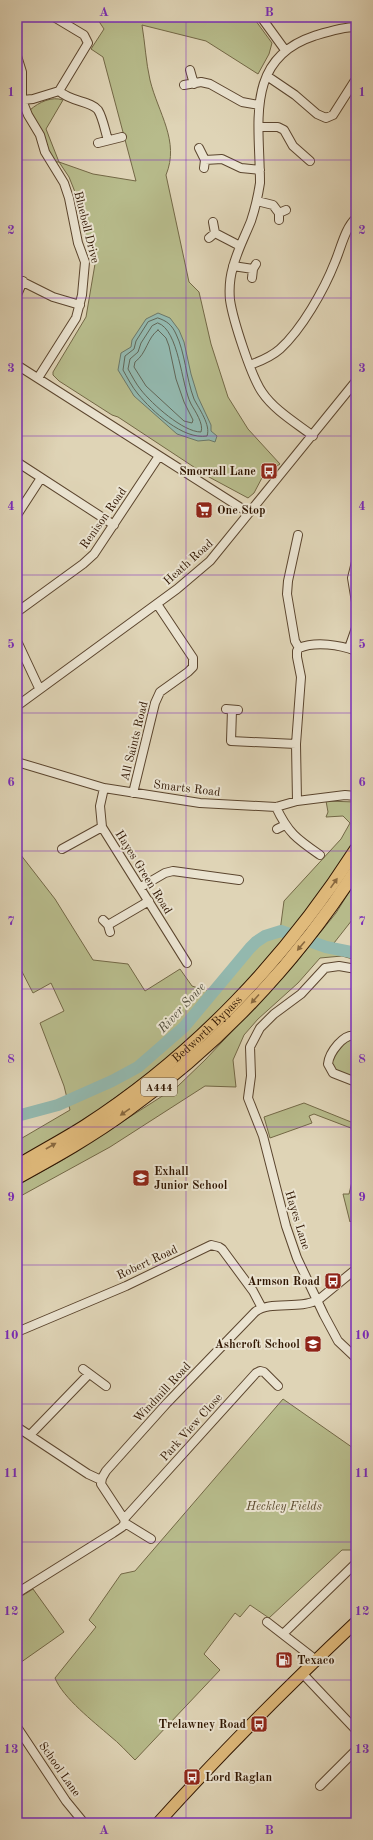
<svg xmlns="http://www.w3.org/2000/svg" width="373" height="1840" font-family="'Old Standard TT',serif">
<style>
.green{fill:#b7bb8b;stroke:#736846}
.water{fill:#93b8ae;stroke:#6b7768}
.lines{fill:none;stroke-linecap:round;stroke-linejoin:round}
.shore{stroke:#616657;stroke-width:1}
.river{stroke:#93b8ae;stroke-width:12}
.minor-casing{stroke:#5b452e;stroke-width:10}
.major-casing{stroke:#2f1500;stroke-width:13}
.highway-casing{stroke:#2f1500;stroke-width:14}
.minor{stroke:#eae3d0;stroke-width:8}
.major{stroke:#e0ba7b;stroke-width:11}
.highway{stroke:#e0ba7b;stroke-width:12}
.oneway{fill:#88683e}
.grid{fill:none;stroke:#7b2cbf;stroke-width:1;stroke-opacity:0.55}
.labels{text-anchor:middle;stroke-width:4;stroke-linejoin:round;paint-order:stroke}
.shield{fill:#eae3d0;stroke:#67533e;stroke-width:1}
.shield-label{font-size:11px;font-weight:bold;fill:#2f1500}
.street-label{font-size:12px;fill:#2f1500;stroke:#eae3d0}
.poi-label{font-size:12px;font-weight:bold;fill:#2f1500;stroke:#eae3d0;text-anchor:end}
.park-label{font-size:12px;font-style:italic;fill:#58472a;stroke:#eae3d0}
.water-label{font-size:13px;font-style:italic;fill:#524e3d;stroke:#eae3d0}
.neatline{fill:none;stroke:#7b2cbf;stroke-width:1.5}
.grid-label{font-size:13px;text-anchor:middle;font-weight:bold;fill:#7b2cbf}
</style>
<rect width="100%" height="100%" fill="#dfd4b6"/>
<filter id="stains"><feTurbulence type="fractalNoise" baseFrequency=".005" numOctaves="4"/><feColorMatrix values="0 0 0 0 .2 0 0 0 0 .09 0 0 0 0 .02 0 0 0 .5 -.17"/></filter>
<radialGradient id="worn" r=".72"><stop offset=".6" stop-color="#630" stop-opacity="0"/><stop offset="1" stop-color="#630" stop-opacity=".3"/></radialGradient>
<path class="green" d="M96,17H253L272,43L269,54L258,74L206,41L142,25C145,43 146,63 150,80C158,113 180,141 166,175L189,282L199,292L211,344L228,397L248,429L280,464L264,474L254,493L248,498L209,477L118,417L112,415L59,381L53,375V372L86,317L95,264L84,228L79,202L69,177L59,162H54L30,110C39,102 52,96 63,100L46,129L59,162L93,174L136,181L103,57L91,49L104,29Z
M326,801L356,802V839L350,850L297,924L253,975L197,1033L157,1067L71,1130L17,1158V1141L70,1110L64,1086L40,1023L64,1011L51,983L33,993L17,962V850L55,899L93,960L128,964L145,991L180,969L192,986L213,993L256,942L274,932L280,931L284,901L341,839L350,823L343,816L326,817L328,812Z
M356,881V915L334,943L341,947L356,952V960L342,956L320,958L298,983L258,1019L244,1035L233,1060L236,1087L205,1086L110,1147L17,1198V1185L61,1161L178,1086L205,1060L290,970L336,913Z
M356,1039V1079L337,1071L332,1066L333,1057L347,1040Z
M304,1103L356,1124V1130L314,1114L309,1116L312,1123L270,1138L264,1117Z
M356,1165L355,1217L350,1222L343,1194H349Z
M283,1399L356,1450V1550H342L269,1618L250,1605L240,1617L235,1613L204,1654L220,1670L135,1760C127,1752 119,1743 110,1736C94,1722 63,1698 55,1678L96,1627L89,1620L121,1574L135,1571Z
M33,1589L64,1632L17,1665V1599Z"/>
<path class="water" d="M158,313L170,318L179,330L184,342L191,374L198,397L211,425V431L217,436L215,442L209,440L198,441L177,434L134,396L118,370L121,353L131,347L132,340L146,319Z"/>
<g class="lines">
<path class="shore" d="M158,318C167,321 172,325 176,334C185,352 186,378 194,399C199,409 211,425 207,436C183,440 152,411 138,394C132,387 127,377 123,370L125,356L134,349L136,341L148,322Z
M158,323C179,330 181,384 191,404C195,411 204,424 201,432C183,432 152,404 141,390C136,384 132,376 128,369L130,359L138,352L141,343L152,326Z
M158,330L166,338L169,346L176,379L184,402L193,420L192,423L184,421L146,386L134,367L135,362C147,353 147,338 158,330Z"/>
<path class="river" d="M17,1116L58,1105L112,1081L138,1067L184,1027L250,948L256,942L265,936L281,931L326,947L356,953"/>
<g class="minor-casing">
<path id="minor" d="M261,17L285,50
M17,56L22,72V100L28,115L40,135L45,152L64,183L69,198L78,243L85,262L82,295L76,318L38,378
M190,70L194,84
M267,76L295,95L317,114L326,118L333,115L354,82
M184,85L201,82L210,84L242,102L259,105
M59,91C71,102 91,101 98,110C103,118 105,131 108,140
M22,100L33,99L59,91L88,43L84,35L54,17
M259,127H278L284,130L293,146L310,161
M98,143L122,137
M199,148L205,160L204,168
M205,160L222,159L241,168L260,170
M257,201L273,205L279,213
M279,220V213L286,210
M215,233L240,246
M209,238L215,233L213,222
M233,266L253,269
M252,278L253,269L256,264
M17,279L53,297L80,305
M17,295L23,281
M17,365L249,513
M250,365C261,361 271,357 280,349C302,329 324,290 335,262C341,248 345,228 356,218
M313,436C296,423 274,410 262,392C251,376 233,320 230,300C229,289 230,277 233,267C237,251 245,236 251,221C255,209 258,196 260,183C260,124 244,59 314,36C327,32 342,27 356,27
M17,462L114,525
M17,515L41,478
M356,562L352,578L356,602
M17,612L83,564L94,554L159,456
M17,641L39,688
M299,648C316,641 340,645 356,651
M349,648L356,628
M17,706L177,589L210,561L356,381
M226,709L238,710
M232,710L231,741L296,744
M17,762L104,788L200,803L276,807L297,801L345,795L356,796
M104,788L100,806L102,827L187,963
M133,793L155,703L160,692L188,672L193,667V658L157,604
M297,801L296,744L301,677L297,657V651L299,648L295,641L287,594L288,581L298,535
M276,807C288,833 297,839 320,855
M277,829L285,825
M62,849L102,827
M141,887L165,873L173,871L239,880
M103,920L108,925L110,932
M108,925L149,901
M356,969L339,966L325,968L301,994L274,1014L260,1028L250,1047L251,1076L248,1098L263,1136L286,1226L297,1258L324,1315L338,1341L356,1358
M356,1036C344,1032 329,1053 328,1064L333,1073L356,1082
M317,1301L356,1269
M17,1332L126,1286L211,1245L219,1247L222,1249L253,1291L262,1308
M83,1369L106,1386
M17,1427L88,1474L101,1480
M30,1435L89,1374
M124,1519L256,1373L260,1371L264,1372L278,1386
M125,1523L124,1519L101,1484L102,1478L106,1471L167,1403L255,1312C270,1300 299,1310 317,1300
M125,1523L151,1539
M17,1593L113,1533L122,1527L125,1523
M267,1622L316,1660
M283,1634L356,1563
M302,1673L356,1730
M17,1727L66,1801L84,1823
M320,1786L356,1750"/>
</g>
<g class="major-casing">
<path id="major" d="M158,1823C221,1753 287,1687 356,1622"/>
</g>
<g class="highway-casing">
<g id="highway">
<path id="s1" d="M17,1166C40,1152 63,1140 85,1126C195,1055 286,958 356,849"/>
<path d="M17,1178C55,1157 93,1136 128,1110C218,1045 296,963 356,870"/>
</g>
</g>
<use href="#minor" class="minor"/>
<use href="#major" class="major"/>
<use href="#highway" class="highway"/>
</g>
<defs><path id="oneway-solid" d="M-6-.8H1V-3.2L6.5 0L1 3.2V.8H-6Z"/></defs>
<g class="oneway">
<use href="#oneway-solid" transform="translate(334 883) rotate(-55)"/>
<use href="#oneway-solid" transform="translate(301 946) rotate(130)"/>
<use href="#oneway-solid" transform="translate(255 999) rotate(132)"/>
<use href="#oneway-solid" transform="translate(125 1112) rotate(145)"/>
<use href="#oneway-solid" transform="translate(51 1146) rotate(-30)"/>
</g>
<path class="grid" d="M186,17V1823M17,160H356M17,298H356M17,436H356M17,575H356M17,713H356M17,851H356M17,989H356M17,1127H356M17,1265H356M17,1404H356M17,1542H356M17,1680H356"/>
<defs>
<g id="bus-square" transform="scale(0.9)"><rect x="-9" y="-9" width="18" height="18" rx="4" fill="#8f2418" stroke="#eae3d0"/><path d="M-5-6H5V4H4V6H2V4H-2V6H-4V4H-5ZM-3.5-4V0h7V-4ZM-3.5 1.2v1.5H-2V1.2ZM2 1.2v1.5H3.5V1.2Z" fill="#fff"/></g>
<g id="supermarket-square" transform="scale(0.9)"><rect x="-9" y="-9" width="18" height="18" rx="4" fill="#8f2418" stroke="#eae3d0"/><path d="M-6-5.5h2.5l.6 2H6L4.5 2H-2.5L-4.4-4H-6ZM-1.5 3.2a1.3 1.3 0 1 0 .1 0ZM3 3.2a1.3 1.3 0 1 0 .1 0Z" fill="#fff"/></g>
<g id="school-square" transform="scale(0.9)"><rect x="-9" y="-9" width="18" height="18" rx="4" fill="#8f2418" stroke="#eae3d0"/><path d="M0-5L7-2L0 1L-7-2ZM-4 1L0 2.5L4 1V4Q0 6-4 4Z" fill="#fff"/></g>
<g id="fuel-square" transform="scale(0.9)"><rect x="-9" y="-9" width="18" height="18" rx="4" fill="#8f2418" stroke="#eae3d0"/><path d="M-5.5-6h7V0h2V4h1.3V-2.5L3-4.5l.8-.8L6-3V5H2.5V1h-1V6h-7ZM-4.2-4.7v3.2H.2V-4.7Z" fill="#fff"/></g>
</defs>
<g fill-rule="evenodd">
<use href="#bus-square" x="269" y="471"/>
<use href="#supermarket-square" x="204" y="510"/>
<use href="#school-square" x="141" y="1178"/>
<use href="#bus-square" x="333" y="1281"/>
<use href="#school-square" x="313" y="1344"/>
<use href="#fuel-square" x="284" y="1660"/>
<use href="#bus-square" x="259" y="1724"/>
<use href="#bus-square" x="192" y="1777"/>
</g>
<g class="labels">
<rect class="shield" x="141" y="1078" width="36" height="18" rx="3"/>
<g class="shield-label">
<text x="159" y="1091">A444</text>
</g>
<g class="street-label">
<text transform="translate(87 227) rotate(76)" y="4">Bluebell Drive</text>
<text transform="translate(103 518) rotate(-55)" y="4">Renison Road</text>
<text transform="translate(188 562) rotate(-42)" y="4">Heath Road</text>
<text transform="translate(134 741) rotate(-76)" y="4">All Saints Road</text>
<text transform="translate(187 788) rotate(7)" y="4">Smarts Road</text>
<text transform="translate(144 872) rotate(58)" y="4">Hayes Green Road</text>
<text dy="4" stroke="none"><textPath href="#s1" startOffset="235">Bedworth Bypass</textPath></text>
<text transform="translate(298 1220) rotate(73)" y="4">Hayes Lane</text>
<text transform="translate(147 1262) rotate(-25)" y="4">Robert Road</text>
<text transform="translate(162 1392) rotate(-47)" y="4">Windmill Road</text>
<text transform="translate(191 1427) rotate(-48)" y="4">Park View Close</text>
<text transform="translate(60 1769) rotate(55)" y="4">School Lane</text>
</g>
<g class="poi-label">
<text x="256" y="475">Smorrall Lane</text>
<text x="217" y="514" text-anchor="start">One Stop</text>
<text x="154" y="1175" text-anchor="start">Exhall<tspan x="154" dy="14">Junior School</tspan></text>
<text x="320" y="1285">Armson Road</text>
<text x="300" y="1348">Ashcroft School</text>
<text x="297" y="1664" text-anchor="start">Texaco</text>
<text x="246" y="1728">Trelawney Road</text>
<text x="205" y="1781" text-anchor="start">Lord Raglan</text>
</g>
<g class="park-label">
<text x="284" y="1510">Heckley Fields</text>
</g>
<g class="water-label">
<text transform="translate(181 1007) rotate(-47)" y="5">River Sowe</text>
</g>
</g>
<rect width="373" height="1840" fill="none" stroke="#dfd4b6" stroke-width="44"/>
<rect x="22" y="22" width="329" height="1796" class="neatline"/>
<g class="grid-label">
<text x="104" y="16">A</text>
<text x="269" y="16">B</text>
<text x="11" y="96">1</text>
<text x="362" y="96">1</text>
<text x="11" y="234">2</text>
<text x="362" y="234">2</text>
<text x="11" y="372">3</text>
<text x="362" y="372">3</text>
<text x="11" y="510">4</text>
<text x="362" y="510">4</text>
<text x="11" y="648">5</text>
<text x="362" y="648">5</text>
<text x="11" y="786">6</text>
<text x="362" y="786">6</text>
<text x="11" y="925">7</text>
<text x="362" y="925">7</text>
<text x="11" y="1063">8</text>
<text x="362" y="1063">8</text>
<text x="11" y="1201">9</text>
<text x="362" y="1201">9</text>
<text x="11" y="1339">10</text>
<text x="362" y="1339">10</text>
<text x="11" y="1477">11</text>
<text x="362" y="1477">11</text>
<text x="11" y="1615">12</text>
<text x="362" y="1615">12</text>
<text x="11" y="1753">13</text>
<text x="362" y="1753">13</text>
<text x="104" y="1834">A</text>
<text x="269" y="1834">B</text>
</g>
<rect width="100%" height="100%" filter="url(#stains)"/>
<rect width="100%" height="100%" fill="url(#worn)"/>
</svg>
